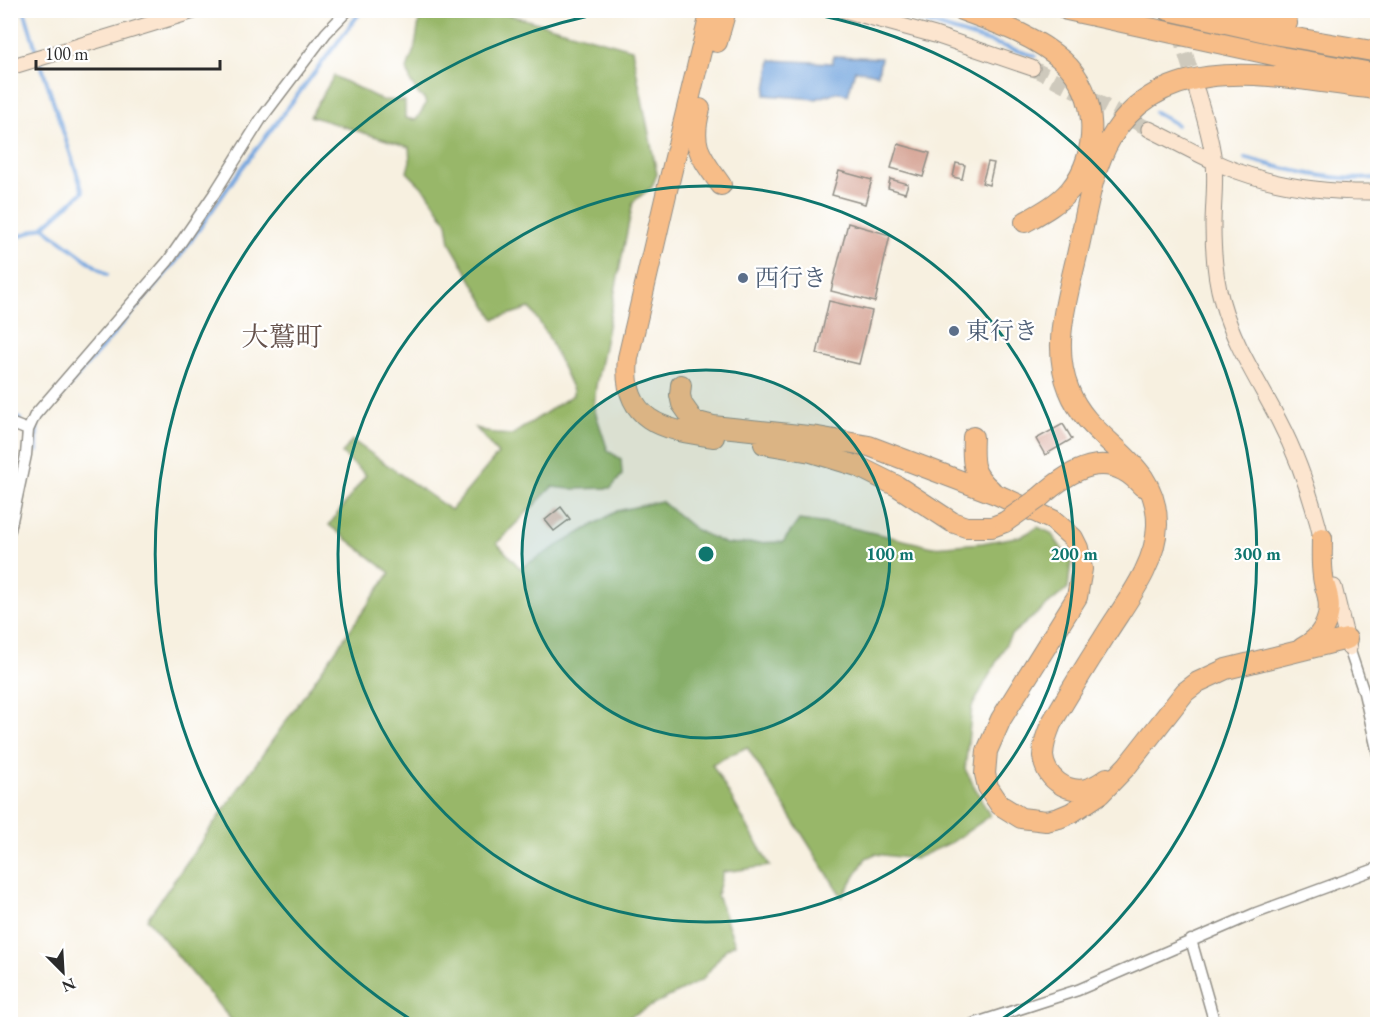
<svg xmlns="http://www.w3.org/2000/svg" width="1388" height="1035" font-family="'EB Garamond','Noto Serif JP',serif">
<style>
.forest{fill:#98b769;stroke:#62714a;stroke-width:1.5}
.water{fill:#73a5de;stroke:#4f6884;stroke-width:1.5}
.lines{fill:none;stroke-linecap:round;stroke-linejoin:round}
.stream{stroke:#73a5de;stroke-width:4}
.building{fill:#d19a89}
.secondary-tunnel{stroke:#cec9bc;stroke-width:15;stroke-dasharray:15 8;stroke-linecap:butt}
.street-casing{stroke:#918e86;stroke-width:13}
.secondary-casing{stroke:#918e86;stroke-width:17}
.highway-casing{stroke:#918e86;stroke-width:22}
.street{stroke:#fff;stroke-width:10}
.secondary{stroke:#fce5cf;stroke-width:15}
.highway{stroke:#f7bd88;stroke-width:20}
.highway-bridge-casing{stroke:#918e86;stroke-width:22;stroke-linecap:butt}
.highway-bridge{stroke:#f7bd88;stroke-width:20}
.ring{fill:none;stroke:#0f766e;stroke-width:3}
.service-dot{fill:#5c6f8a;stroke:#fff;stroke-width:2}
.labels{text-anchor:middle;stroke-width:4.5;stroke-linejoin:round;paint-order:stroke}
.service-label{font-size:24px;fill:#4e5e75;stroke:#fff;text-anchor:start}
.quarter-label{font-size:27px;fill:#65524c;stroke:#fff}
.centre{fill:#0f766e;stroke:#fff;stroke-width:3}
.ring-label{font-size:18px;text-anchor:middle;font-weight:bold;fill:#0f766e;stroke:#fff;stroke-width:4.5;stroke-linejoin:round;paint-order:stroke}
</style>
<rect width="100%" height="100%" fill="#fff"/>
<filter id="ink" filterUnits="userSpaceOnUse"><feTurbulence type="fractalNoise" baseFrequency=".0167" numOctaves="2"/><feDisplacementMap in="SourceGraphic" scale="12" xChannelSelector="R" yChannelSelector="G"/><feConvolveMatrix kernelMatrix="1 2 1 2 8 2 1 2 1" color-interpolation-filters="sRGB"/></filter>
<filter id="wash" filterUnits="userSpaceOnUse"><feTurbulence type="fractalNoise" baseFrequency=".008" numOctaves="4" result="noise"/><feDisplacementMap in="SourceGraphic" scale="24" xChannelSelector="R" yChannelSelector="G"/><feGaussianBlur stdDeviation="1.35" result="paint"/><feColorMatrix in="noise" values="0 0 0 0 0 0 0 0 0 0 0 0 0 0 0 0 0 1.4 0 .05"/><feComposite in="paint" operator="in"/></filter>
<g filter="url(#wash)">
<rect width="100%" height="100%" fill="#f7f0e0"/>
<path class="forest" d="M426,11H495L632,49L657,174L652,187L633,202L596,386L594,408L608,451L621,459L622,475L611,488L570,489L552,487L497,543L520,568L617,511L661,501L696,530L726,544L783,542L799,520L844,526L933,547L982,543L1022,536L1038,527L1051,533L1071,562L1068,588L1011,635L972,707L965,769L990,816L952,842L915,859L875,854L866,858L842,897L747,747L712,764L770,866L723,872L717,895L735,944L726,949L702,980L616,1024H241L232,1021L147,919L390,573L329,525L366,475L342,454L352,440L451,510L498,454L476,428L496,434L512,435L573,395V390L547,334L530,308L494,319L450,243L447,223L428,193L407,172L410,161L409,147L310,116L334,76L382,100L405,101V118L416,120L426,104L424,98L419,95L411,83L407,69L415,47L419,22Z"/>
<path class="water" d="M833,56L881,58L878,74L855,70L848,95L837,92L816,99L765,95L771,60L833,63Z"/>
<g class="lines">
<path class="stream" d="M24,10L37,53
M888,10L1035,56
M40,61L83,192L43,227
M1155,112L1177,125
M1245,158C1288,170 1332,182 1378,178
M10,240L43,227L107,275
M10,415L20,419
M37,451V423L178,259L236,176L362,10"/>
</g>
<g id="blocks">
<path class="building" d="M898,144L930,153L923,177L891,168Z
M988,162L994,163L989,185L982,183Z
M956,163L965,165L962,179L953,177Z
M839,171L872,180L865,204L832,195Z
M890,179L908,184L905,193L888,188Z
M848,223L890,235L875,302L831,291Z
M829,301L872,311L859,364L817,354Z
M1063,424L1072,439L1045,455L1036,439Z
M561,507L570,519L554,531L545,520Z"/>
</g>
</g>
<g filter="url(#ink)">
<use href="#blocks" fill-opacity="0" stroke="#918e86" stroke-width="1.5"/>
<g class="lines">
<path class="secondary-tunnel" d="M1172,10L1196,88
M1032,68L1149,129"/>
<g class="street-casing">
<path id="street" d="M10,423L28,430
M10,530L26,455L28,430L35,415L168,261L214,194L261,119L326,33L348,10
M1349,648L1364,693L1378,754
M1191,940L1215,1024
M973,1024L1078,990L1256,913L1378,868"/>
</g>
<g class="secondary-casing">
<path id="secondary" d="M844,10L935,35L1032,68
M10,67L197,10
M1197,92C1204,115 1211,138 1214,162C1216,183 1213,205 1213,226C1213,251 1215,278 1222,302C1234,345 1259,382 1279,421C1300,461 1314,505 1324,549
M1149,129C1174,141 1198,155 1224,166C1272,186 1326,193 1378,192
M1334,587L1349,648"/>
</g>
<g class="highway-casing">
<path id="highway" d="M711,10L668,186L628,358C621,421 663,430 714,437
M961,10C996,23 1034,35 1063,61C1099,93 1100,154 1070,190C1058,204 1041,213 1025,222
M1067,10L1282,57L1378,74
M1168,10L1279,35L1378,52
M1235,10L1287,23
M717,42L726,10
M700,109C690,146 700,155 721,185
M681,385L680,395L682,404L694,421L713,426L818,437L869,446L998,495L1053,520L1073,538L1078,548L1082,569L1077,597L1001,719L987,751L985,774L988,787L1000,805L1021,818L1046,821L1059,818L1071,813L1100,794L1127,766L1185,692L1198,682L1226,669L1347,639
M973,437C972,462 971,473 991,490
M764,444L811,452L857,466L897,486L952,522L966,527H992L1005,522
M1039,498C1070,470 1108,446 1142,486
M1302,648C1321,638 1332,620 1328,598C1327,591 1323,583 1323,576C1321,563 1322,550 1322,538
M1107,778C1101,783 1094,787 1086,789C1065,793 1045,777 1043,756C1043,744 1047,734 1051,724C1068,695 1085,667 1103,639C1124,604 1156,567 1157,525C1158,457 1090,445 1069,390C1050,344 1069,293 1079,246C1087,210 1092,170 1111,138C1166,43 1291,81 1378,89"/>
</g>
<use href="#street" class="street"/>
<use href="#secondary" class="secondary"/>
<use href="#highway" class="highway"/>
<g class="highway-bridge-casing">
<path id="highway-bridge" d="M1005,522L1039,498"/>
</g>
<use href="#highway-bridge" class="highway-bridge"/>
</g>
</g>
<circle cx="706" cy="554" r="184" fill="#0f766e" fill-opacity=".12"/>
<g class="ring">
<circle cx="706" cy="554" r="184"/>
<circle cx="706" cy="554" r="368"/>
<path d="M418 1024A551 551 0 0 1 615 11M797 11A551 551 0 0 1 994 1024"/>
</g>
<g class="service-dot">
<circle cx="743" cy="278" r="6"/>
<circle cx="954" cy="331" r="6"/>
</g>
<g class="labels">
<g class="service-label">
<text x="755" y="286">西行き</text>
<text x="966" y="339">東行き</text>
</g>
<g class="quarter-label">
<text x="282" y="346">大鷲町</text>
</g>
</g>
<circle cx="706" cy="554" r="9" class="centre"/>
<g class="ring-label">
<text x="890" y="560">100 m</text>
<text x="1074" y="560">200 m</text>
<text x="1257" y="560">300 m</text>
</g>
<rect width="1388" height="1035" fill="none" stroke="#fff" stroke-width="36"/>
<g transform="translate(63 972) rotate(156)" stroke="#ffffff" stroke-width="4.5" paint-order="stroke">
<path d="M0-4.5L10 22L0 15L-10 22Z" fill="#2b2b2b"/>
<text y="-9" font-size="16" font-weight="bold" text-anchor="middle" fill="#2b2b2b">N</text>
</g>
<path d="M36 60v9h184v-9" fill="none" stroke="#2b2b2b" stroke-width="3"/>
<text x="45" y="60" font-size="18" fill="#2b2b2b" stroke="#ffffff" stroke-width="4.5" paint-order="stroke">100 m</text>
</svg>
